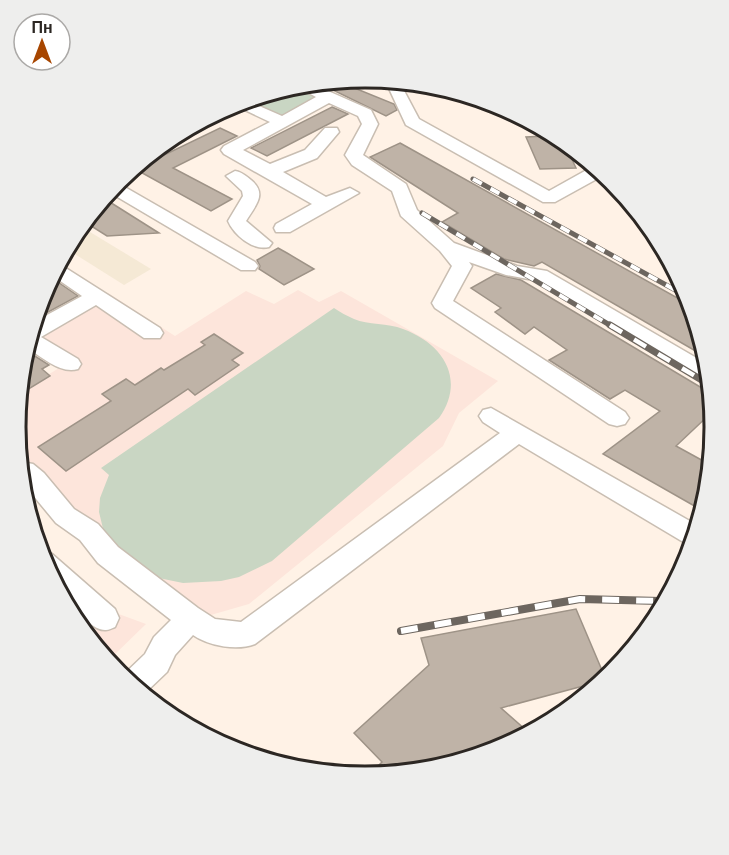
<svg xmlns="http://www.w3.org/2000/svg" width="729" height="855" font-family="Barlow,sans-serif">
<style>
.commercial{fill:#f5e9d5}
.education{fill:#fde5db}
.green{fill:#c9d6c3}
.building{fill:#bfb3a7;stroke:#9e9387;stroke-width:1.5}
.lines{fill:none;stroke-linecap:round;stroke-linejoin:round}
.minor-casing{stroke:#c9beb2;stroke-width:3}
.minor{fill:#fff;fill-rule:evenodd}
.rail-far2-casing{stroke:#6d665f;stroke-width:5}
.rail-far1-casing{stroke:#6d665f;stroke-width:7}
.rail-casing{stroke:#6d665f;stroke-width:8}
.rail-far2{stroke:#fff;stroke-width:4;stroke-dasharray:10;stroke-linecap:butt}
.rail-far1{stroke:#fff;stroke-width:4.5;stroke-dasharray:14;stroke-linecap:butt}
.rail{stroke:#fff;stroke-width:6;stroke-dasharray:17;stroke-linecap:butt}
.rim{fill:none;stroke:#2c2723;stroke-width:3}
</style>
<rect width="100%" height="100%" fill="#fff2e6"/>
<path class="commercial" d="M90,232L151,269L124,285L70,251L79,237Z"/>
<path class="education" d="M298,290L319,302L341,291L498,381L459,413L443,446L249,604L190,621L100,562L48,477L20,454L15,427L22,391L59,368L31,346L33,337L108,293L175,336L246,291L274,304Z
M39,550L105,609L146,624L108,661L41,561Z"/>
<path class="green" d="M300,91L323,100L283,122L239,103Z
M334,308C340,312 347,316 354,319C368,325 388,323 403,329C444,344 466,380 439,418L272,561L239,577L221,581L183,583L149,576L105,537L99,512L100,498L109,475L101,468Z"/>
<path class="building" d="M347,85L394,104L397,110L386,116L335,91Z
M332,107L348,114L267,156L251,148Z
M220,128L237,136L173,168L232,199L211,211L135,169Z
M546,136L568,151L576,168L540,169L526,137Z
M400,143L690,305L699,353L542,262L534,266L504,259L442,222L458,213L370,157Z
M105,199L159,233L107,236L88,224Z
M278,248L287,253L314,269L284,285L259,269L260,266L257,260Z
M496,274L521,280L707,391L711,413L676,446L707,463L698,508L603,454L660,411L625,390L610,399L549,360L567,350L534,327L525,334L495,312L501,308L471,288Z
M52,278L78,296L37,318L42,293Z
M214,334L243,353L232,360L239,365L195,395L188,389L66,471L38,447L111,401L102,394L126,379L135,385L161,368L164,370L205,345L201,342Z
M30,353L49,365L42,369L50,376L22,393Z
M576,609L601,668L602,681L501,708L527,731L498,751L368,776L382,762L354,733L429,665L421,638Z"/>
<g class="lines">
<g class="minor-casing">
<path id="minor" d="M386,82L401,85L419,119L549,191L592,167L604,175L555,202H543L406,125Z
M319,87L371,110L378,124L363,155L406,184L417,210L454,243L517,266L547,271L700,360L704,378L695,376L534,280L506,275L469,262L472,266L453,301L625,412L629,418L625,424L617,426L609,424L435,308L432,303L452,266L440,251L401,216L392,191L352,165L345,155L362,124L358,116L329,103L243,150L270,164L305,150L325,128H337L339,132L317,158L283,172L326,197L350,188L359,193L290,232H276L274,228L276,224L312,204L224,154L221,150L224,146L270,122L232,104L248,101L282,116L316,97L303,90Z
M235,171C242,172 246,176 251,180C268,194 255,206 246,221L272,243L269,247C253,251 234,235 228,221L243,196L242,191L226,176Z
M116,182L255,262L258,266L255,270H241L109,192Z
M61,265L160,328L163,333L160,338H144L96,305L41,337L78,359L81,364L78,369C61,374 45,359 30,350L36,321L82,296L53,276Z
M491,408L695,524L690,546L519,444L255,644C237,651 209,646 193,635L175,655L167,672L145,693L121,677L145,654L154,637L171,620L98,563L80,540L56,523L27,488L22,462L33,464L44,473L74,509L98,524L118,547L198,608L215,619L241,622L500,433L483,422L479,416L483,410Z
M42,551L52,554L115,609L119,618L115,627C112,628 109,630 106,630C85,632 43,570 40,552Z"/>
</g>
<use href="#minor" class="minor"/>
<g class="rail-far2-casing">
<path id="rail-far2" d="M473,179L688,297
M422,213L613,327"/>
</g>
<g class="rail-far1-casing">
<path id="rail-far1" d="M610,325L705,382"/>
</g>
<g class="rail-casing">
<path id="rail" d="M401,631L580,599L661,601"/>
</g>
<use href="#rail-far2" class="rail-far2"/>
<use href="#rail-far1" class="rail-far1"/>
<use href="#rail" class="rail"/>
</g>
<path d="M0 0H729V855H0ZM26 427a339 339 0 1 1 678 0a339 339 0 1 1-678 0Z" fill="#eeeeed" fill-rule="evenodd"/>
<path class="rim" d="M26 427a339 339 0 1 1 678 0a339 339 0 1 1-678 0Z"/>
<g transform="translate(42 42)"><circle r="28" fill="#ffffff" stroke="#aba9a7" stroke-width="1.5"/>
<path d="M0-4.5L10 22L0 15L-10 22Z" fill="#a74600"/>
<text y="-9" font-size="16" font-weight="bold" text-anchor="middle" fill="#2c2723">Пн</text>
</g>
</svg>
